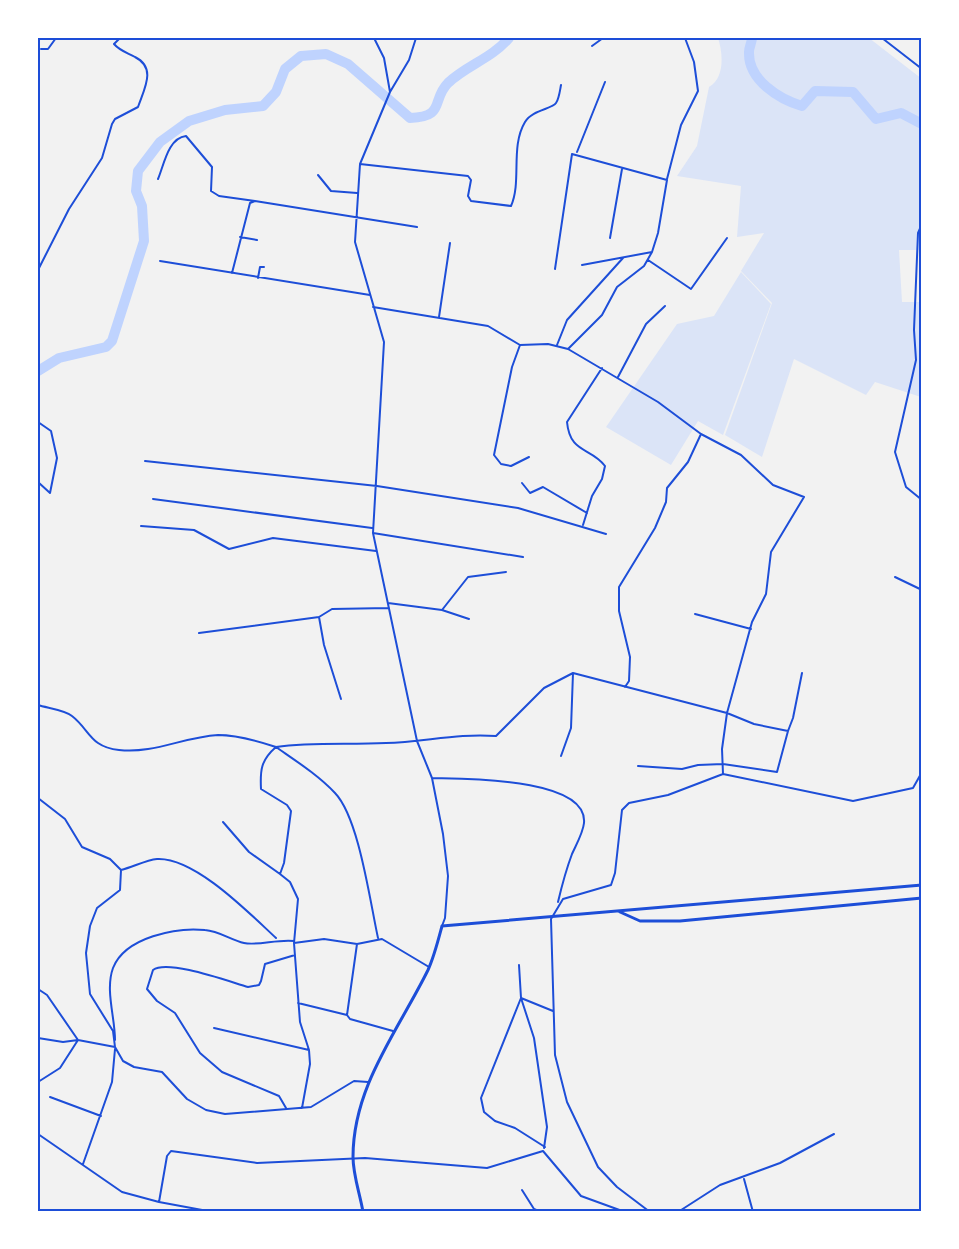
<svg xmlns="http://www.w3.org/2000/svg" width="959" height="1249" font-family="Spectral,serif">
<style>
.green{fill:#dbe4f7}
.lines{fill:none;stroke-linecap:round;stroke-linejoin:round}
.river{stroke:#bfd3fe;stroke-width:10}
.minor{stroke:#1d4ed8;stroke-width:2}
.tertiary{stroke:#1d4ed8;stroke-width:3}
.neatline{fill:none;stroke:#1d4ed8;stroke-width:2}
</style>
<rect width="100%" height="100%" fill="#f2f2f2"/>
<path class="green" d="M718,38H869L922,79L921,250H899L902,302H921V397L875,382L866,395L794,359L762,457L725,435L772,303L741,271L764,233L737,237L741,186L677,176L697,146L709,87C725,78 723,53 718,38Z
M741,272L771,304L723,435L698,421L671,465L606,427L677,324L714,316Z"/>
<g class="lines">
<path class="river" d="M752,38C752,42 749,47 749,52C748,80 779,99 802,106L815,91L853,92L876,119L901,113L922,124
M38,371L59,358L106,347L112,341L144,241L142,206L136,191L138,171L160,142L189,121L225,110L263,106L276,92L285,69L301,56L326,54L348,64L410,118C446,117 431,100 448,83C467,65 491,59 509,38"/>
<path class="minor" d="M374,38L384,58L390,92L360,164L355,242L384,342L373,533L417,741L432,778L443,834L448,876L445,918L442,926
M882,38L922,69
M592,46L603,38
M41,49H48L56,38
M390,92L409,60L416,38
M577,152L605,82
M360,164L468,176L471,180L468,196L471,201L511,206C522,181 510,147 525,122C532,110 552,109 556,103C559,99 560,90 561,85
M318,175L331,191L357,193
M158,179C164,165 168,138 186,136L212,167L211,191L219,196L255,201
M667,179L681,125L698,91L694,62L685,38
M922,224L918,233L914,330L916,360L895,452L906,487L922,500
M240,237L257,240
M610,238L622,169
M648,260L691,289L727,238
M160,261L370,295
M582,265L652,252
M555,269L572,154L667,180L658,233L652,252L644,266L617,287L602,315L568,349
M38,270L69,209L102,158L112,124L115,119L138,107C144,89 157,68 135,57C128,53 120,51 114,44L120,38
M232,273L250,203L255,201L417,227
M258,278L260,267H264
M373,307L488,326L520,345L548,344L568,349L658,402L701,434
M439,317L450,243
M520,345L512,367L494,455L501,464L511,466L529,457
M557,345L567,320L623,258
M618,377L646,324L665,306
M38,422L51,431L57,458L50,493L38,482
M145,461L377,486L518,508L606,534
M522,483L530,493L543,487L587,513
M153,499L372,528
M583,525L592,496L602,479L605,466C591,447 570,454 567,422L602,368
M141,526L194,530L229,549L273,538L376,551
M373,533L523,557
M895,577L922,590
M388,603L442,610L468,577L506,572
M442,610L469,619
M695,614L751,629
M319,617L324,645L341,699
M199,633L319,617L332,609L389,608
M625,687L629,681L630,657L619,611V587L655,528L666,502L667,488L688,462L701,434L741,455L773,485L804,497L771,552L766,594L752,622L727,713L754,724L788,731L793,718L802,673
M38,705C47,708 65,710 72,716C90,730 90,747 119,750C154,754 183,737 218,735C237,735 258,741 276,747C261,760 260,770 261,789L287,805L291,811L284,863L280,874L290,882L298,899L294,943L300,1022L309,1050L310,1064L302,1108
M561,756L571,728L573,673
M638,766L682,769L698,765L723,764L777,772L788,731
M432,778C463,779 588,777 584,823C583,833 576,845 572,854C566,870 562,885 558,902
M38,798L65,819L82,847L110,859L121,870L120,890L97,908L90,926L86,953L90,994L113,1031L115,1047L123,1061L134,1067L162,1072L187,1099L206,1110L225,1114L311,1107L354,1081L368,1082
M223,822L249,852L280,874
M121,870C133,867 146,860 157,859C195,857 250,914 276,938
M378,938C370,902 359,818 335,793C318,775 296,761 276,747C313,742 349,745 386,743C424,742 458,733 496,736L544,688L573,673L727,713L722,749L723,774
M294,943L324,939L357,944L347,1015L350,1019L393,1031
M357,944L382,939L429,967
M519,965L521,998L534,1038L547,1127L544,1148
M38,989L47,995L78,1040L115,1047
M298,1003L347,1015
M214,1028L309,1050
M38,1038L63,1042L78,1040
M115,1040C115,1017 105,990 113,968C125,937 177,927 205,930C219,931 231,940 244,943C258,946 277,939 294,941
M38,1082L60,1068L78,1040
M50,1097L101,1116
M286,1108L279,1096L222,1072L200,1053L175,1013L157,1001L147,989L153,970C168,959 230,982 248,987L259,985L261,981L265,964L295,955
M38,1134L122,1192L159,1202
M545,1147L515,1128L495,1121L484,1112L481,1098L521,998L553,1011
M83,1164L112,1082L115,1049
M744,1179L753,1212
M522,1190L534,1209L541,1212
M213,1212L159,1202L167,1156L171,1151L257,1163L365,1158L487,1168L543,1151L581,1196L625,1212
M650,1212L617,1187L598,1167L567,1102L555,1055L551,919L563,899L611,885L615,873L622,810L629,803L668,795L723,774L853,801L913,788L922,772
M678,1212L720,1185L780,1163L834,1134"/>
<path class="tertiary" d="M620,912L640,921H680L922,898
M363,1212C360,1194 353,1175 353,1157C353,1086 398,1031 428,970C434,957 438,941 442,926L922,885"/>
</g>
<rect width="959" height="1249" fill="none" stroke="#ffffff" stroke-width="78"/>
<rect x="39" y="39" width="881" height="1171" class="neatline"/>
</svg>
